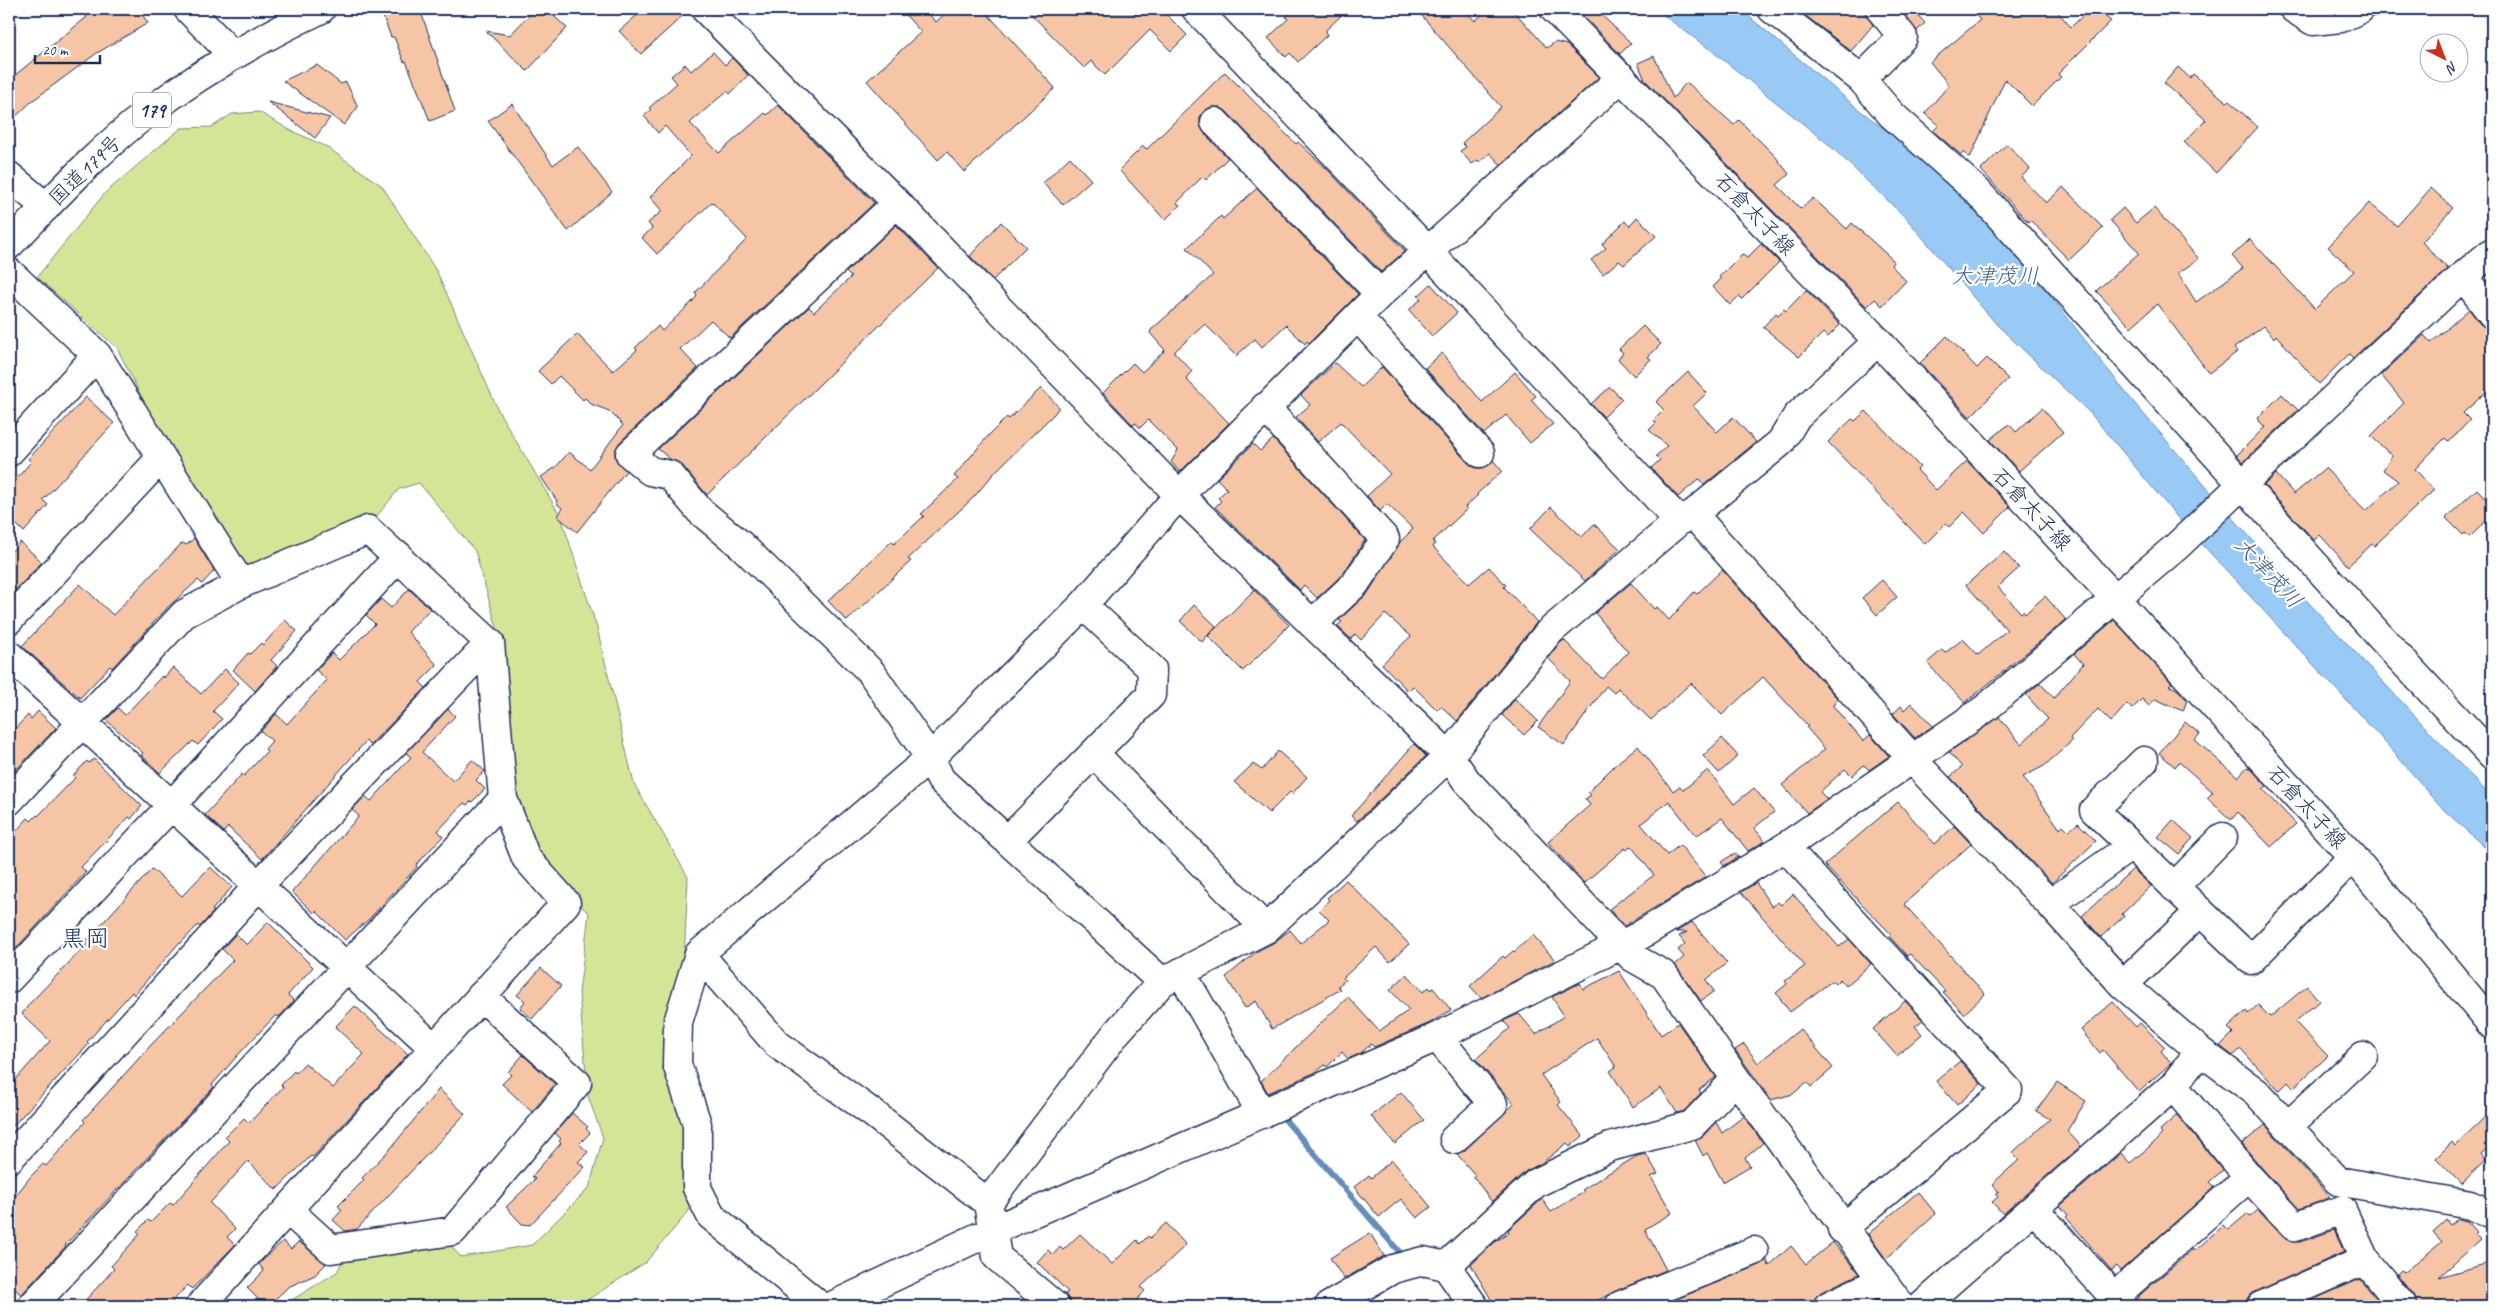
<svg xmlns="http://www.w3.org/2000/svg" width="2501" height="1315" font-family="Caveat,'Klee One',sans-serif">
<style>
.green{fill:#d5e598;stroke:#788a7b}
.water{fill:#98caf5;stroke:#668cb9}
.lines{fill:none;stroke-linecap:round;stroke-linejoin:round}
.stream{stroke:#668cb9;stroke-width:6}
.building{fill:#f6c5a6;stroke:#1b2f5e}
.minor-casing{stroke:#1b2f5e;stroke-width:31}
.major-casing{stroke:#1b2f5e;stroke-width:31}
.highway-casing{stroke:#1b2f5e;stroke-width:31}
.minor{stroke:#fff;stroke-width:28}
.major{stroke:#fff;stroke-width:28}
.highway{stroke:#fff;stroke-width:28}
.labels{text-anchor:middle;stroke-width:4.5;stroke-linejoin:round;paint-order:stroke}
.shield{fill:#fff;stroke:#5f6d8e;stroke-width:1}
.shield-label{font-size:20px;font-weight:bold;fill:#1b2f5e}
.street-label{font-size:21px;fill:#1b2f5e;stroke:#fff}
.water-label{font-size:22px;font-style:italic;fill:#405e8b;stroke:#fff}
.quarter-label{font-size:24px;fill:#1b2f5e;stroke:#fff}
</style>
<rect width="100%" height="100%" fill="#fff"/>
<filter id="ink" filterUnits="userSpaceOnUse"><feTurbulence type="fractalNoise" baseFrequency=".02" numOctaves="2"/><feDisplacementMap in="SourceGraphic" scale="10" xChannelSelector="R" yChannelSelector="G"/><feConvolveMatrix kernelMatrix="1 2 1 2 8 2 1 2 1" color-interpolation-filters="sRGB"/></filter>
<g filter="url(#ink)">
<path class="green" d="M259,112L288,129L327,147L382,186L437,272L499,412L561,517L597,628L634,784L688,877L684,960L692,1182L689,1211L646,1262L578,1306H282L337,1272L344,1258L447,1242L461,1257L532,1245L589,1188L603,1138L588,1096L579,993L589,913L568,896L535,858L512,796L499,635L475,551L419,483L399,489L376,517L248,571L149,412L117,348L37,277L105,193L181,128L212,127L232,114Z"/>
<path class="water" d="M1655,9H1740L1862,112L1915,152L2019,255L2130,398L2227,511L2293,586L2492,798V854L2444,810L2383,740L2177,517L2090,413L1997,325L1906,218L1827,143L1712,51Z"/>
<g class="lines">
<path class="stream" d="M2272,9L2289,18
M2480,9L2492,14
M2365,18L2384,9
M1281,1115L1402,1255"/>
</g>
<path class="building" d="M81,9H138L148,23L97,53L32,101L9,123V80L87,17Z
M380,9H420L455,111L430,121L406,61L404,62L394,37H391Z
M535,9H546L567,28L527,71L486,31L510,35Z
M644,9H690L641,54L619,31Z
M900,9H924L936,22L950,9H983L1055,88L964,172L947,152L938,160L867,81L921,32Z
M1026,9H1161L1187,35L1171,51L1150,30L1105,75L1091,61L1084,68Z
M1295,9H1348L1326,30L1327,35L1298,62L1290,53L1286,57L1268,38L1288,19L1286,17Z
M1416,9H1464L1475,21L1488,9H1512L1547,48L1555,42L1567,45L1599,77L1501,165L1490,153L1480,162L1478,160L1472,164L1460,151L1466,147L1462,143L1501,107Z
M1590,9H1595L1631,43L1620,54L1583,16Z
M1797,9H1865L1868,18L1873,25L1851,51Z
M1900,9H1912L1925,23L1917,31Z
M1970,9H2055L2071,27L2090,9H2095L2111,21L2058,74L2061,77L2032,106L2005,79L1970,158L1964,152L1961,155L1933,131L1939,125L1925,113L1949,85L1930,62L1980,20Z
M713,52L725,65L732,58L748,75L730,94L727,91L690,123L719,153L765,113L767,115L778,105L874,203L730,338L711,320L680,349L698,368L619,443L615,451V458L626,471L577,532L558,517L562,508L556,503L557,501L541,477L556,467L569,452L590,469L623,425L609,411L591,404L585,398L583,400L559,376L551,384L538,371L577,334L613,371L637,350L635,348L658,326L662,331L693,301L697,296L695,293L747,239L712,202L657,254L642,238L652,228L648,223L662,211L650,197L691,156L665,126L658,133L644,116L651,110L649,108L677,83L671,76L685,64L691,71Z
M1654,56L1673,98L1686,83L1689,84L1734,125L1739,120L1775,156L1789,174L1777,185L1801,209L1813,198L1847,229L1852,223L1894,261L1891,265L1906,281L1882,306L1875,299L1867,307L1645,80L1638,63Z
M317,65L341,84L346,82L358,107L344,125L283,81Z
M2178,67L2190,78L2193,74L2227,102L2229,101L2258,127L2216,173L2184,142L2206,120L2164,83Z
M1225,72L1296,144L1298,142L1326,168L1405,251L1381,272L1226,111L1220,107H1212L1205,110L1200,117V125L1204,133L1228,158L1206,180L1203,177L1200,179L1177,203L1180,205L1165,220L1119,170L1143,146L1147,149Z
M268,102L330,118L315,138Z
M512,104L553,165L578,147L612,192L568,231L488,121Z
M2007,144L2030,169L2021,177L2046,203L2063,187L2103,228L2069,260L2030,220L2028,222L1981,170Z
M1070,157L1091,180L1063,205L1043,183Z
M1257,188L1358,294L1309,343L1307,341L1305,344L1286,325L1262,347L1255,339L1236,356L1205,324L1174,352L1192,371L1186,378L1188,381L1229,423L1180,472L1171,462L1178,450L1148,420L1140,428L1136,423L1133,425L1103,393L1133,363L1142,372L1165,350L1150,333L1151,330L1213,275L1187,248L1221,216L1223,219Z
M2431,188L2453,208L2422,242L2448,269L2353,358L2349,354L2319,384L2276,335L2274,338L2264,326L2234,348L2237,352L2209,373L2157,304L2131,327L2096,291L2139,253L2110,220L2123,208L2136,223L2154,208L2199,259L2178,273L2196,302L2243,268L2232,256L2250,239L2315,309L2354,271L2328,247L2369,203L2397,226Z
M1637,217L1656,236L1624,265L1619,261L1603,274L1591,260L1606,248L1602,244L1625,221L1629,226Z
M1001,222L1026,247L993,280L970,256Z
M896,225L938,268L707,495L682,465L670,459L658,449L809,307L814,312L851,277L846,272Z
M1761,244L1779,262L1742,299L1739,296L1730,305L1713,287L1721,279L1719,277L1742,254L1747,258Z
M1431,284L1457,313L1432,336L1409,310L1421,299L1418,296Z
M1806,290L1840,325L1828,337L1823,333L1799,357L1763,327L1776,313L1778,315L1784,309L1786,311Z
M2469,309L2480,324L2492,329V387L2463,413L2470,420L2449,442L2445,438L2415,469L2434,490L2374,546L2372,544L2348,566L2320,535L2314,540L2264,485L2276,474L2294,494L2325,468L2366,511L2398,481L2383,470L2392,456L2371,436L2404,403L2381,375L2424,335L2431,343Z
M1643,326L1661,344L1648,357L1651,359L1634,376L1618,359L1623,353L1619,349Z
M1947,336L1977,368L1987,358L2008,379L1970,417L1920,363Z
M1442,353L1482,402L1515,372L1536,396L1531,400L1553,424L1530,443L1506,415L1484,434L1425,368Z
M1335,363L1361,387L1382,367L1468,463L1475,468H1483L1493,460L1502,471L1477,494L1478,495L1465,507L1467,509L1433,541L1435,544L1433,547L1469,584L1489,567L1506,585L1504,587L1537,622L1457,721L1441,706L1437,710L1413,686L1408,691L1382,664L1411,636L1385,614L1361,640L1355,634L1351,639L1337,626L1342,622L1339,620L1368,593L1400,542L1413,529L1387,504L1380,511L1367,496L1390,474L1341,422L1318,442L1296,417L1310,405L1301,395Z
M1688,372L1707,393L1693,406L1717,432L1733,417L1756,442L1704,485L1699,479L1678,497L1651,468L1660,460L1656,456L1667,446L1649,430L1656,423L1654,420L1664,410L1656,402Z
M1610,387L1622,399L1604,417L1591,404Z
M1041,388L1059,407L1054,414L995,472L974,497L908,559L911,561L847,621L828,601L892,541L894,544L924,516L921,514L958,479L954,476L989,435L1007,417L1009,419Z
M2282,394L2298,410L2243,462L2237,455L2265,427L2257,419Z
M86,397L114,423L43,500L48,505L24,532L9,517V487L31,462L28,459Z
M2042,408L2063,432L2019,471L1990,440L2009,424L2016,432Z
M1866,411L1920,467L1917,470L1936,490L1967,461L2010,507L1984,533L1964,512L1949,527L1946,523L1925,544L1828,442L1852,419L1855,421Z
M1273,439L1365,540L1343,574L1317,598L1304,585L1300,590L1215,507L1221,501L1218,498L1227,489L1217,479L1253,444L1260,451Z
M2477,489L2492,505V515L2470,537L2465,533L2463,535L2446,518Z
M1551,507L1582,537L1594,524L1620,549L1585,581L1530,529Z
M194,538L214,571L202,584L198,580L167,608L112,668L110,666L80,698L22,646L80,584L113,615L182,543L187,545Z
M20,542L42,562L9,597V554Z
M2004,552L2019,568L1998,587L2021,613L2023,611L2025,614L2045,596L2066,620L1965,703L1927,663L1942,650L1945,653L1963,639L1978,655L2007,630L1966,585Z
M1722,570L1837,698L1833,706L1863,741L1870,735L1889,756L1869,770L1864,765L1852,776L1845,769L1820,792L1827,799L1807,813L1782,785L1825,749L1806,727L1808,726L1763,677L1722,715L1691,683L1651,720L1618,688L1614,693L1606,686L1564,745L1538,727L1570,681L1548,658L1559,644L1564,640L1602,679L1628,652L1595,613L1631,583L1654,609L1657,607L1669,620L1694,592L1697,594Z
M1882,580L1897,597L1877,615L1862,598Z
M409,589L430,609L408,632L437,665L420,682L426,688L370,745L366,741L262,859L228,827L224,832L205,815L242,774L244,776L267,751L265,749L272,741L261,731L276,714L287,724L327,680L316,670L332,653L339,660L375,624L366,615L381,599L391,608Z
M1254,590L1289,625L1243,671L1208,636Z
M1194,605L1216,626L1202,642L1180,621Z
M285,620L297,631L271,660L277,666L255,691L233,670L248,653L250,654L261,643L263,645Z
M2114,620L2172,683L2169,685L2178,690L2187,700L2183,711L2155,699L2149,706L2142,699L2132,709L2127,704L2111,722L2098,709L2070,738L2072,741L2044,766L2023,777L2060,829L2063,825L2069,831L2078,823L2096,841L2052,883L1950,777L1962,767L1949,752L1999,717L2021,744L2048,719L2026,695L2040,683L2054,698L2083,664L2074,654Z
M173,667L201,694L225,669L239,683L213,711L222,719L198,745L193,741L160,773L141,755L143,753L106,720L118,708L125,715L162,676L164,678Z
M1515,699L1538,721L1524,735L1502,715Z
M1911,703L1933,726L1915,738L1893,714L1901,706L1904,710Z
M448,709L455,716L422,752L453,781L472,760L485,771L476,780L485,789L472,802L471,801L467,805L464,803L438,831L443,836L416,865L417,867L369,919L345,940L316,911L314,913L292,892L359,816L352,810L365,796L371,801L411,757L406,753Z
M38,711L56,728L9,777V735L28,715L31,719Z
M2185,722L2200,734L2195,740L2238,777L2247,767L2250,768L2267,786L2263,789L2296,824L2271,847L2238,812L2231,820L2207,798L2213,792L2179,762L2175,767L2159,753Z
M1722,738L1738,756L1719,773L1703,756Z
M1414,744L1426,756L1357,821L1351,816Z
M1638,746L1673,791L1680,786L1683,790L1708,770L1734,804L1754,788L1774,812L1754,828L1765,841L1748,851L1722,818L1696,836L1669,801L1641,824L1667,855L1680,845L1706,877L1624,926L1609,909L1654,875L1631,846L1627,850L1625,848L1584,883L1548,842L1590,805L1585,799L1591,795L1588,792L1617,763Z
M1278,751L1307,777L1292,794L1290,792L1269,813L1234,782L1253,764L1262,770Z
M94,759L142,806L131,819L129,817L81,867L86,872L9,956V839L28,818L31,821L37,815L38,816L75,778L73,776L87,761L89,763Z
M1898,802L1935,844L1954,826L1971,844L1904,904L1985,994L1964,1014L1943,992L1945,991L1910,954L1907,956L1889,936L1891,934L1824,865Z
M2173,820L2193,838L2179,854L2158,837Z
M1735,853L1738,857L1724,866L1721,862Z
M210,867L232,887L212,910L214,911L200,927L198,925L180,944L179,943L134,995L132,992L87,1042L89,1044L9,1130V1087L50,1041L22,1014L30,1003L88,943L86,941L152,869L182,896Z
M2133,869L2151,886L2122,914L2124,916L2101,937L2082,916Z
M1346,880L1409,944L1390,962L1376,947L1343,978L1345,980L1338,986L1341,989L1272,1029L1256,1001L1245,1008L1226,977L1257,951L1273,943L1290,930L1301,943L1329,920L1319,910L1329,900L1327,898Z
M1756,883L1772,907L1778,902L1781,905L1793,894L1839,947L1849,939L1871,964L1846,986L1840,979L1835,984L1832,981L1790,1012L1776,993L1787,984L1785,981L1805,966L1741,892Z
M268,922L313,967L288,995L294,1001L279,1017L276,1015L237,1056L212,1085L214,1087L65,1245L66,1246L21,1295L9,1282V1204L31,1176L43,1164L46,1166L85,1122L83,1120L151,1045L233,960L222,949L236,934L247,945Z
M1692,922L1727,963L1706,980L1714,991L1701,1001L1675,965L1684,957L1678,950L1685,944L1679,936L1687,932H1676Z
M1533,935L1555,960L1481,998L1470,986L1503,956L1505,958L1513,951L1514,952Z
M541,968L561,986L532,1019L520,1008L525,1001L517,995Z
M1619,971L1661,1035L1678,1023L1716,1077L1699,1090L1701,1093L1684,1111L1677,1113L1661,1088L1633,1107L1610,1071L1616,1067L1597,1038L1541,1075L1561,1102L1558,1105L1583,1136L1570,1147L1567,1143L1542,1163L1526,1171L1492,1202L1473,1176L1475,1175L1457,1154L1464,1151L1514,1104L1476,1059L1510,1028L1503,1021L1519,1014L1536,1034L1564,1016L1552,997L1580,983L1583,989Z
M1407,974L1423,992L1429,987L1431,990L1433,988L1451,1010L1430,1023L1374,1047L1371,1044L1361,1053L1348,1059L1342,1052L1327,1067L1325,1065L1316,1072L1268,1093L1261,1081L1348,997L1379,1031L1409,1010L1390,990Z
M2307,986L2319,1001L2295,1022L2328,1056L2293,1088L2288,1082L2279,1091L2241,1049L2233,1056L2220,1046L2233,1033L2228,1028L2246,1011L2248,1014L2258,1005L2270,1017Z
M1905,1001L1923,1020L1915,1026L1922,1034L1897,1056L1873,1029Z
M2113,1002L2136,1027L2140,1023L2165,1047L2161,1051L2171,1063L2139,1092L2103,1050L2100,1053L2081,1030Z
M355,1006L408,1054L313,1157L311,1156L276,1190L248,1161L210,1203L235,1229L227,1237L235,1245L233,1247L192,1289L188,1285L168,1306H80L114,1269L111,1266L140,1234L137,1231L148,1220L151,1222L170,1203L173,1205L229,1141L225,1137L244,1118L249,1123L283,1087L281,1085L294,1071L296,1073L305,1063L333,1088L364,1054L335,1027Z
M1800,1029L1833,1068L1811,1087L1807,1082L1793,1094L1771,1100L1735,1050L1744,1044L1758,1063Z
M523,1055L555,1084L532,1112L502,1084L511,1075L508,1072Z
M1960,1061L1981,1084L1957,1105L1936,1081Z
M2057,1082L2086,1101L2067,1131L2081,1146L2003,1214L1992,1202L1998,1197L1996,1194L1999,1192L1992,1184L2019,1160L2012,1153L2050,1119L2036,1111Z
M439,1089L465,1114L357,1229L345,1231L333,1220L342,1210L338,1206L364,1180L362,1178L391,1148Z
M1401,1092L1424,1120L1395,1144L1371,1116Z
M2492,1110V1144L2481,1154L2486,1160L2461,1184L2436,1158L2452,1142L2455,1146Z
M572,1113L588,1127L586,1129L590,1133L579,1144L588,1152L578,1162L585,1167L530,1225L522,1224L506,1207L535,1179L532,1176L561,1143L559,1141L561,1139L555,1133Z
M2177,1115L2223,1170L2209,1182L2214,1187L2190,1209L2120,1271L2116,1266L2111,1270L2066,1217L2068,1215L2060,1206L2121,1153L2130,1163L2155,1142L2162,1134L2159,1131Z
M1744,1116L1763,1143L1745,1158L1750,1166L1723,1182L1707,1153L1703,1156L1695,1140L1703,1136L1716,1122L1722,1133Z
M2265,1125L2330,1197L2329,1198L2299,1209L2261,1167L2242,1144Z
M1646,1154L1658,1174L1651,1177L1672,1213L1645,1229L1666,1270L1613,1292L1588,1306H1495L1471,1265L1496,1241L1509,1233L1508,1230L1542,1199L1551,1212L1584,1192L1582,1190L1607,1174L1637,1156Z
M1392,1160L1431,1207L1417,1218L1401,1199L1379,1217L1354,1187L1369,1175L1371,1178Z
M1918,1192L1936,1214L1886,1259L1868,1234Z
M2258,1210L2284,1238L2291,1242H2300L2334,1230L2344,1252L2255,1292L2248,1297L2246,1306H2137L2136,1300L2141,1294L2192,1250H2196L2223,1225L2228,1230L2247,1214L2250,1217Z
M2458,1219L2467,1221L2477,1232L2475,1234L2480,1240L2439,1277L2492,1262V1306H2418L2415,1296L2397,1274L2401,1270L2404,1272L2442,1242L2433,1232L2446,1220L2450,1225Z
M1166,1223L1186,1245L1141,1287L1145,1291L1131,1306H1113L1105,1299L1098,1306H1074L1065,1294L1068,1292L1037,1262L1048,1250L1053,1255L1060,1247L1063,1250L1080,1234L1112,1264L1137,1240L1140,1244L1148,1236L1150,1238Z
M1370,1233L1384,1256L1344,1279L1330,1258Z
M283,1241L291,1249L298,1242L302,1244L326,1264L315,1275L288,1287L268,1306H265L247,1288L264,1271L259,1264Z
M1833,1242L1859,1274L1821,1292L1815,1298L1812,1306H1660L1760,1265L1767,1260L1769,1266L1791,1246L1806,1264Z
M2360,1279L2383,1306H2299Z
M1877,1300L1882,1306H1864Z"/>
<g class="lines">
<g class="minor-casing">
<path id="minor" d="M188,9L233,55
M705,9L897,203L1179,495L1449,756L1466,780L1632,957L1664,975L1736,1079L1901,1306
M1196,9L1427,250L1679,521
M1772,9L1861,79L1892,115L1977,191L2396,654L2492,756
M2294,9L2313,21L2341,18L2360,9
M1861,79L1903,37L1880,9
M1215,122L1380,294
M9,176L46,207
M897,203L630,454L650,471L670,475L700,511L741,545L871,672L930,758L941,780L1162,982
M9,272L97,355L241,584
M2463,276L2492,314
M1358,317L1480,453
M1265,407L1385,539L1355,584L1312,624
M9,452L97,355
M1693,514L1926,774L2050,904L2123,985L2200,1051L2256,1092L2338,1181L2470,1205L2492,1215
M9,620L161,458
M9,655L434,1048
M1094,753L1266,929
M2144,761L2094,810L2251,960L2353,857
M9,801L184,614L241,584L368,530L490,643L503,799L526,858L566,903L200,1306
M1008,840L1151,695L1152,669L1083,605
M1785,847L2008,1090L1842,1229
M2174,887L2223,837
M2050,904L2131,846
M699,954L777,1044L875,1115L988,1203
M1181,972L1262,1114
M9,979L171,806L399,556
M2123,985L2200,911
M1437,1037L1493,1104L1454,1139
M2173,1086L2249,1177L2295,1227L2342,1210L2365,1260L2403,1306
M2288,1126L2363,1056
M9,1159L259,885L490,643
M2034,1209L2122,1306
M289,1211L331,1249L453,1231L577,1083L481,996
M1446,1266L1536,1183L1610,1147L1692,1125L1736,1079
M2114,1297L2249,1177
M32,1306L503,799
M820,1306L711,1216L697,1188V1124L677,1064L678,1022L699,954L930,758L1083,605L1179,495L1380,294L1622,77
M832,1306L991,1231L1437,1037L1639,936L1785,847L1986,708L2176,547L2463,276L2492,252
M1055,1306L997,1257L988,1203L1117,1032L1162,982L1266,929L1449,756L1548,633L1679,521L1693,514L1781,442L1797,416L1878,341
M1329,1306L1393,1269L1423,1261L1446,1266L1474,1306
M1619,1306L1754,1251
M1828,1306L1881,1281
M1922,1306L2173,1086L2200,1051
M2261,1306L2365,1260"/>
</g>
<g class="major-casing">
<path id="major" d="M1554,9L1878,341L2353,857L2492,1025"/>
</g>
<g class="highway-casing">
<path id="highway" d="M9,245C53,200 96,152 146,114C200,73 260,38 321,9"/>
</g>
<use href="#minor" class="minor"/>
<use href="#major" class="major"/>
<use href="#highway" class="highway"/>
</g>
</g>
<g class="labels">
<rect class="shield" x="133" y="92.5" width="38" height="35" rx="4"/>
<g class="shield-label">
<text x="152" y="117">179</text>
</g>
<g class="street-label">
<text transform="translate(85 170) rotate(-44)" y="7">国道179号</text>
<text transform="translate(1755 214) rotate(46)" y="7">石倉太子線</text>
<text transform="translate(2032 509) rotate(47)" y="7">石倉太子線</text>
<text transform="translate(2307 807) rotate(47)" y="7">石倉太子線</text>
</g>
<g class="water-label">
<text x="1995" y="283">大津茂川</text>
<text transform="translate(2269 572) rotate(47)" y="8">大津茂川</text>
</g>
<g class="quarter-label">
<text x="85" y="946">黒岡</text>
</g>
</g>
<rect width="2501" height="1315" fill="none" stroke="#fff" stroke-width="30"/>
<rect x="15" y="15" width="2471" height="1285" fill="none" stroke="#1b2f5e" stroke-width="2" filter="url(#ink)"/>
<g transform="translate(2444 58) rotate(138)"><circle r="24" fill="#ffffff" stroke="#a4acbf"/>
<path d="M0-4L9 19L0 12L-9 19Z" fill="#c8321e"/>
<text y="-8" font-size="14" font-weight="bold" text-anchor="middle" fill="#1b2f5e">N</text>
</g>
<path d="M35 55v8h65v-8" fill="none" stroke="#1b2f5e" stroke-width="2.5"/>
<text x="42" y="55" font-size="15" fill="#1b2f5e" stroke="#ffffff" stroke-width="4" paint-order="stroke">20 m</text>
</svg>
